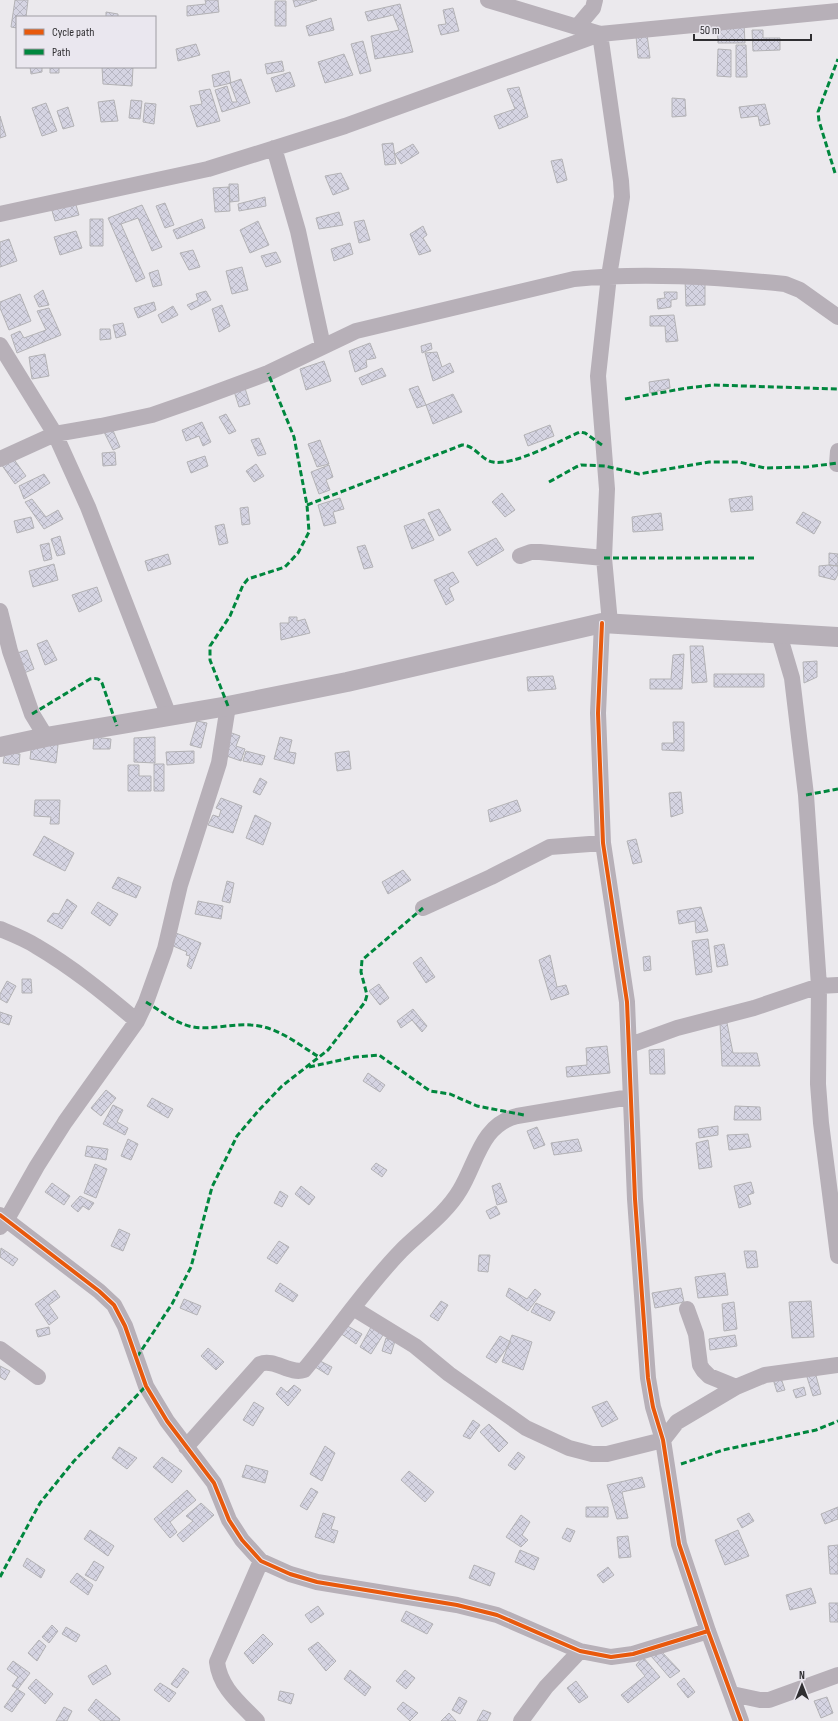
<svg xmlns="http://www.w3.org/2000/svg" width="838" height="1721" font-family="'Sofia Sans Condensed',sans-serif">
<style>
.building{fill:url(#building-cross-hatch);stroke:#b3b2b5}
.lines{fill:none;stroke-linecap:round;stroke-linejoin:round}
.minor{stroke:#b7b0b8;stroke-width:16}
.tertiary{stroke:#b7b0b8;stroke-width:20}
.quiet{stroke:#00873e;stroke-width:3;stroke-dasharray:6 3;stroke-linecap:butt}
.cycleway-casing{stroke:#eae7ef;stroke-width:6}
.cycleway{stroke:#e8590c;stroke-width:4}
</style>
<defs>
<pattern id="building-cross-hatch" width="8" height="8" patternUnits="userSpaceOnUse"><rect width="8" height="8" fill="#d5d4e2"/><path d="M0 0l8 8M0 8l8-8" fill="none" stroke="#b7b6c2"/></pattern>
</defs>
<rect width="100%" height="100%" fill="#ebe9ed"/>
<path class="building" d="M15,0H28L26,17H17V28L11,27Z
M205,0H218L219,12L187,16V6L206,4Z
M293,0H317L295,7Z
M275,1H286V26H275Z
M400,4L413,52L375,59L371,36L399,30L393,15L368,21L365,12Z
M453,8L459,31L441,35L438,25L446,24L443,10Z
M106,12L118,14V17H106Z
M331,18L334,30L309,36L306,26Z
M717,23L744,24L745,43H718Z
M752,30H763V38H780V50L753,51Z
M647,34L650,58H638L636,36Z
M363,41L371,71L360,74L351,44Z
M196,44L200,55L178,61L176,49Z
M736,45H746L747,77H736Z
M718,49L731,50V77L717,76Z
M344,54L353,75L325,83L318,62Z
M282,61L284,71L267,74L265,64Z
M30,67H42V72L31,74Z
M50,67H59V73H50Z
M102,67H133L132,86L103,84Z
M229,71L231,83L214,87L212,75Z
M290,72L295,86L276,92L271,78Z
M241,79L250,103L222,112L215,90L227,86L232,102H237L230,83Z
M519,87L528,117L499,129L494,116L515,109L507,89Z
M210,89L220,121L197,127L190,106L202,104L199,91Z
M672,98L685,99L686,116L672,117Z
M114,100L118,121L101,122L98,102Z
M131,100L142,101L140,119L129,118Z
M46,103L57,131L42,136L32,108Z
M145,103L156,104L154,124L143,122Z
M765,104L770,124L760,126L758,116L741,118L739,107Z
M68,107L74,126L63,129L57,111Z
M0,116L6,136L0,138Z
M393,143L396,164L385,165L382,144Z
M413,144L419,153L401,164L395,154Z
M562,159L567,180L557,183L551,161Z
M341,173L349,189L333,195L325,176Z
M229,184H238L239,201L230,202Z
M229,187L230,211L215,212L213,188Z
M265,197L266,206L239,211L238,204Z
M74,198L79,215L55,221L50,204Z
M165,203L174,225L165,228L156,206Z
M142,205L162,247L152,251L138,218L121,224L145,278L136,282L108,218Z
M339,212L343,225L319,229L316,218Z
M90,219H103V246H90Z
M202,219L205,228L177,239L173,230Z
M364,220L370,240L359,243L354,222Z
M258,221L269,245L250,253L240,230Z
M423,226L427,235L423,238L431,251L419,255L410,234Z
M76,231L82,248L60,255L54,237Z
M9,239L17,261L0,267V242Z
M350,243L353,254L334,261L331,249Z
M193,250L200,267L189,270L180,253Z
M276,252L281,262L266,267L261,256Z
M242,267L248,290L232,294L226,271Z
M158,270L162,285L153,287L149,273Z
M685,279H705V305L686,306Z
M43,290L49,305L39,307L34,296Z
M206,291L211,300L191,310L187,305L198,300L196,294Z
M664,292H677V299L671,300V307L658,309L657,299L665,298Z
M20,294L31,321L9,330L0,308V302Z
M154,302L156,310L138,318L134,308Z
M222,305L230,326L219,332L212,309Z
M173,306L178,315L162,323L158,315Z
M49,308L61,335L17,353L11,335L20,331L24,338L46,330L37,311Z
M674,315L678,341L666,342L665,326H650V316Z
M123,323L126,335L116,338L113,325Z
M100,329H110L111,339L100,340Z
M370,343L376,358L366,360L367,367L355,372L349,351Z
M431,343L432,349L422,353L421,346Z
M437,352L442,367L450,363L454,372L433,381L425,353Z
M45,354L49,376L32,379L29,357Z
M324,361L331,381L306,390L300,369Z
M382,368L386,376L362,385L359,378Z
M669,379L670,388L650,393L649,382Z
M244,385L250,404L239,407L233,388Z
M418,386L426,405L417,408L409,389Z
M453,394L462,412L433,424L426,405Z
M226,414L236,431L229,434L219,417Z
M202,422L211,442L203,446L199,436L186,441L182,430Z
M550,425L554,436L528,446L524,435Z
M112,428L120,447L113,450L104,432Z
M259,438L266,454L258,456L251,440Z
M320,440L329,464L317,467L308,444Z
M115,452L116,465L103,466L102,453Z
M205,456L208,466L191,473L187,462Z
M13,458L26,476L15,484L1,464Z
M256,464L264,476L254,482L246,471Z
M329,465L333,477L326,480L330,490L319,494L311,472Z
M44,474L50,483L24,499L19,486Z
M502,493L515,510L505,517L492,502Z
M752,496L753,510L731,512L729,499Z
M340,498L344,509L333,512L336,523L324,526L318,505Z
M32,499L46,517L58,510L63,519L44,529L25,502Z
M248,507L250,524L242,525L240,508Z
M439,509L451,530L439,536L428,513Z
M803,512L821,522L814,534L796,523Z
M661,513L663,530L633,532L632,517Z
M31,517L34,528L17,533L14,521Z
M424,519L434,540L412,549L404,526Z
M224,524L228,543L219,545L215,526Z
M60,536L65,554L57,556L51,539Z
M496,538L504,550L477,566L468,552Z
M49,543L52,559L44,561L40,545Z
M365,545L373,567L364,569L357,547Z
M829,553L838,554V566L829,565Z
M168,554L171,564L148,571L145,561Z
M54,564L58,580L33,587L29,571Z
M829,565L838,566V574L835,580L819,576V566Z
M453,572L459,582L449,588L454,600L446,605L434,580Z
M97,587L102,601L79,612L72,595Z
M289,617H297V621L305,619L310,633L281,640L280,623H289Z
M47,640L57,660L45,665L37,644Z
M690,646H703L707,682L692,683Z
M27,650L34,669L24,673L17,653Z
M684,654L682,689H650V679H671L673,655Z
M817,661V677L804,683L803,662Z
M714,674H764V687H714Z
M553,676L556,689L528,691L527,677Z
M197,721L207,723L201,748L190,745Z
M673,722H684V751L662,750V743H674Z
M229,732L240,736L236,746L245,749L241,761L221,754Z
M94,737L111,739L110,749H93Z
M155,737V763L134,762V738Z
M280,737L292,740L289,752L296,753L294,764L274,759Z
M32,741L58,745L56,763L30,759Z
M194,751V763L167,765L166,752Z
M246,751L265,756L262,765L243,761Z
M349,751L351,769L337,771L335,753Z
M5,752L20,754L19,765L3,763Z
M154,764H164V791H154Z
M128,765H139V776H151V791H128Z
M260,778L267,782L260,795L253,792Z
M681,792L683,813L671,817L669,793Z
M221,798L242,806L233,833L208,825L213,815L219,817L221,810L216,808Z
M35,800H60L59,824H50L51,817L34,816Z
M517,800L521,811L490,822L488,810Z
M255,815L271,823L263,845L246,838Z
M44,836L74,853L65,871L33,855Z
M636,839L642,862L633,864L627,841Z
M403,870L411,880L388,894L382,882Z
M118,877L141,887L136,898L112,888Z
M227,881L234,883L230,903L222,901Z
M67,899L77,906L62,929L47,921L53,913L59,914Z
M198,901L223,906L221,919L195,914Z
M98,902L118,914L110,926L91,913Z
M701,907L708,931L696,933L695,921L679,924L677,911Z
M176,933L201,943L191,969L187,966L190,956L186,955L187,952L171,945Z
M708,939L712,972L696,975L692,941Z
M724,944L728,965L717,967L714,946Z
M550,955L557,987L566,985L569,994L551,1000L539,960Z
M650,956L651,970L644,971L643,957Z
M421,957L435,977L426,983L413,963Z
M22,979H31L32,993H22Z
M7,981L16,986L7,1003L0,999V994Z
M379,984L389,998L380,1005L369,991Z
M413,1009L427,1026L422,1032L412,1020L401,1028L397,1021Z
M0,1012L12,1016L9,1025L0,1022Z
M720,1023H727L733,1053H757L760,1066H722Z
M607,1046L610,1073L567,1077L566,1067L587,1065L586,1048Z
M664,1049L665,1074H650L649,1050Z
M368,1073L385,1085L380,1092L363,1081Z
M106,1090L116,1098L101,1116L91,1108Z
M152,1098L173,1109L168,1118L147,1106Z
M113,1105L123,1110L117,1122L128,1128L125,1135L103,1124Z
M735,1106L760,1107L761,1120H734Z
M718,1126V1135L699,1138L698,1129Z
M537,1127L545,1145L534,1149L527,1131Z
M748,1134L751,1147L729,1150L727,1135Z
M128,1139L138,1144L131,1160L121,1156Z
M578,1139L582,1151L554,1155L551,1143Z
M708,1140L712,1167L699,1169L696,1143Z
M87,1146L108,1149L106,1160L85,1156Z
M376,1163L387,1170L382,1177L371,1169Z
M95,1164L107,1169L96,1198L84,1193Z
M751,1182L754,1193L748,1195L751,1204L739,1208L734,1186Z
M52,1183L70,1196L64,1205L45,1192Z
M500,1183L507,1202L497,1205L492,1186Z
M301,1186L315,1197L309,1205L295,1194Z
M280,1191L288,1196L282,1207L274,1203Z
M80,1196L94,1203L89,1210L83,1206L78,1212L71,1206Z
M496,1206L500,1214L490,1219L486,1211Z
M119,1229L130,1234L123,1251L111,1246Z
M279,1241L289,1247L277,1264L267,1258Z
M1,1248L18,1259L13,1266L0,1257Z
M744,1251H756L758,1267L747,1268Z
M479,1255H490L488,1272L478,1271Z
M725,1273L728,1295L698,1298L695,1277Z
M280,1283L298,1295L293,1302L275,1291Z
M509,1288L527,1299L535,1289L541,1294L528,1311L506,1296Z
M681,1288L684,1302L655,1308L652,1293Z
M55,1290L60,1297L49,1305L58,1318L49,1325L35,1304Z
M184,1299L201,1306L197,1315L180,1308Z
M441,1301L448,1305L438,1321L430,1316Z
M811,1301L814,1337L792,1338L789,1302Z
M734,1302L737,1329L724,1331L722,1304Z
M536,1303L555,1312L550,1321L531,1312Z
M342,1323L362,1334L356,1344L337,1331Z
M49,1327L50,1334L38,1337L36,1330Z
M371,1327L383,1335L371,1354L360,1347Z
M512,1335L532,1342L523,1370L502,1362Z
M735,1335L737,1346L710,1350L709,1339Z
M500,1336L511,1342L496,1363L486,1357Z
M386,1338L395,1341L391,1354L382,1351Z
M208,1348L224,1362L216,1370L201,1356Z
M316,1359L332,1367L328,1375L312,1365Z
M0,1366L10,1371L5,1380L0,1377Z
M815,1372L821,1394L813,1396L806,1374Z
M780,1375L785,1390L777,1392L772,1376Z
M294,1385L301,1390L288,1406L276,1394L281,1387L287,1392Z
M804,1387L806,1395L796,1398L793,1390Z
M607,1401L618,1419L602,1427L592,1407Z
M254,1402L264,1408L253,1426L243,1420Z
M473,1420L480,1425L470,1439L463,1436Z
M489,1424L508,1443L499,1452L480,1432Z
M325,1446L335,1453L322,1481L310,1474Z
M119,1447L137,1458L127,1469L112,1458Z
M518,1452L525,1457L515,1470L508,1465Z
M162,1457L182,1471L172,1483L153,1467Z
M246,1465L268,1471L265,1483L242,1477Z
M409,1471L434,1492L425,1502L401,1480Z
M642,1477L645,1487L622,1492L628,1518L617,1519L607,1485Z
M311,1488L318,1492L307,1510L300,1506Z
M187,1490L196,1500L170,1522L177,1532L170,1538L154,1519Z
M201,1503L214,1515L183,1542L177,1535L193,1521L186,1516Z
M586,1507H608V1517H586Z
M838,1507V1519L825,1524L821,1514Z
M323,1513L335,1517L331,1529L338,1531L334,1543L315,1537Z
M749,1513L754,1521L742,1528L737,1519Z
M521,1515L530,1522L522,1535L528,1540L521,1547L506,1537Z
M567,1528L575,1531L570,1542L562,1538Z
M90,1530L114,1546L108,1556L84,1539Z
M738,1530L749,1556L725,1565L715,1540Z
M628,1536L631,1557L619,1558L617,1537Z
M838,1545V1574H830L828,1546Z
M520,1550L539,1558L534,1570L515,1562Z
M27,1558L45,1570L41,1578L23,1566Z
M94,1561L104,1567L96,1581L85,1575Z
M474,1565L495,1573L490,1586L469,1578Z
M608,1567L614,1575L603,1583L597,1575Z
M77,1573L93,1585L88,1595L70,1582Z
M811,1588L816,1603L790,1610L786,1595Z
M829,1603H838V1622H830Z
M318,1606L324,1614L311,1623L305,1615Z
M406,1611L433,1624L427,1634L401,1621Z
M52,1625L58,1631L49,1643L42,1637Z
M66,1627L80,1635L76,1642L62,1634Z
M263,1634L273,1644L253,1664L244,1653Z
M39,1640L46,1646L37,1661L28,1653Z
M318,1642L336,1661L326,1671L308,1649Z
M659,1649L680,1671L670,1678L651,1656Z
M643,1657L660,1677L628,1703L621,1695L645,1676L636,1665Z
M13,1661L30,1673L18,1689L12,1686L18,1677L7,1669Z
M106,1665L111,1674L93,1685L88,1676Z
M183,1668L189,1672L177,1688L171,1684Z
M350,1670L371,1687L365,1696L344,1679Z
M405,1670L415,1678L406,1689L396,1681Z
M684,1678L695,1692L688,1698L677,1684Z
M36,1679L53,1694L45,1704L28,1688Z
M576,1681L588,1697L579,1703L567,1688Z
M160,1683L176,1693L169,1702L154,1690Z
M17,1689L25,1694L12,1712L4,1707Z
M280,1691L294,1694L291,1704L278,1700Z
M459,1697L467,1701L460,1714L452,1710Z
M827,1697L833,1713L821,1718L814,1701Z
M96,1699L120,1719L119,1721H101L88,1710Z
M403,1702L418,1713L410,1721L397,1709Z
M64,1707L72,1711L67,1721H56Z
M483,1710L491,1713L487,1721H477Z
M449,1713L456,1721H441Z"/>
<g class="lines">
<path class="minor" d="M488,0L600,34L621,181L622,197L609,276L598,376L607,489L604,558L610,623
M577,27L593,8L595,0
M274,148L298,231L323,346
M0,214L208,169L345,126L600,34L838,11
M0,345L55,434L88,507L169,716
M0,459L55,434L101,426L152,415L198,399L268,373L356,331L574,279C644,272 715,277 785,284L800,290L838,317
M837,464L838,451
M520,556L531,552H540L604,558
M0,611L10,651L32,714L46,737
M602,623L598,713L603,843L627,1002L635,1199L648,1378L653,1407L663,1440L679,1544L708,1631L741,1721
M779,634L792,678L806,795L819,986L818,1084L821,1123L838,1256
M423,908L491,877L550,847L603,843
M0,929C12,934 25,939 36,946C72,967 105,994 137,1021
M630,1045L677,1028L754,1008L819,986L838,985
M0,1215L99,1291L114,1305L125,1326L146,1386L167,1421L214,1483L229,1520L242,1540L261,1561L290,1574L317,1582L457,1605L497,1615L580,1651L611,1657L633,1654L708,1631
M0,1227L7,1219L37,1166L65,1122L137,1021L146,1002L165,949L180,885L219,763L228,706
M353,1308L415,1346L449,1374L526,1428L569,1448L592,1454H607L663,1440L677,1422L736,1387L765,1375L838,1365
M687,1309L696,1334L700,1365L703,1370L709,1376L736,1387
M0,1349L38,1377
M186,1447L260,1364C274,1358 290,1375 304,1370C337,1331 365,1288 401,1251C420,1232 446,1214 460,1190C477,1162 481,1125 517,1116L630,1097
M732,1694L760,1700H769L838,1675
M257,1721C240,1703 220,1688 217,1662L261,1561
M521,1721L546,1687L580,1651"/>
<path class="tertiary" d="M0,747L46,737L228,706L347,682L602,623L838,637"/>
<path class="quiet" d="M835,173L819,121L818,112L838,59
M625,399L687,388L713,385L838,389
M549,482L576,467L581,465L605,466L639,474L709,462H739L765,468L806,467L838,463
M307,505L462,445C475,445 481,460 493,462C514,466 559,441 580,432L585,433L602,445
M604,558H755
M228,706L210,660V646L230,616L243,585L248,579L285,567L298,553L309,532L307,505L294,437L268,373
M32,714L90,679C96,678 99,678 102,683L117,726
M806,795L838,789
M146,1002C158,1009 170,1019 183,1024C204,1033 229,1023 251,1025C276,1026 298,1044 319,1057
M309,1067L355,1057L379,1055L430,1091L450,1094L477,1106L524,1115
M137,1357L172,1304L191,1267L212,1187L237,1136L259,1110L282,1086L328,1050L365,1002L367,995L361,972L362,960L423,908
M681,1464L723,1450L816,1430L838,1421
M0,1577L40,1503L74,1461L146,1386"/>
<g class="cycleway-casing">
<path id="cycleway" d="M602,623L598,713L603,843L627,1002L635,1199L648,1378L653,1407L663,1440L679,1544L708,1631L741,1721
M0,1215L99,1291L114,1305L125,1326L146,1386L167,1421L214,1483L229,1520L242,1540L261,1561L290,1574L317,1582L457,1605L497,1615L580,1651L611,1657L633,1654L708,1631"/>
</g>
<use href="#cycleway" class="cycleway"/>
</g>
<rect x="16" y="16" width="140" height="52" fill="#eae7ef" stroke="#9f9da3"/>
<rect x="24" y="29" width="20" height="6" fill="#e8590c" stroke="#9f9da3"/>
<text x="52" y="36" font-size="12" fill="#2f2e31">Cycle path</text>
<rect x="24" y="49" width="20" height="6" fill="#00873e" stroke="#9f9da3"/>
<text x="52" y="56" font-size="12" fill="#2f2e31">Path</text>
<g transform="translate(802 1685)" stroke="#eae7ef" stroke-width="3" paint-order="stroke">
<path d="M0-3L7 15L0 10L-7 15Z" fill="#2f2e31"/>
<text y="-6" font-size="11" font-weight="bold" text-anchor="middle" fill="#2f2e31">N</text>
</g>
<path d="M694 34v6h117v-6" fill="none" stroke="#2f2e31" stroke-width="2"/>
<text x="700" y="34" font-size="12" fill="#2f2e31" stroke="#eae7ef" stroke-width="3" paint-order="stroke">50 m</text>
</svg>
